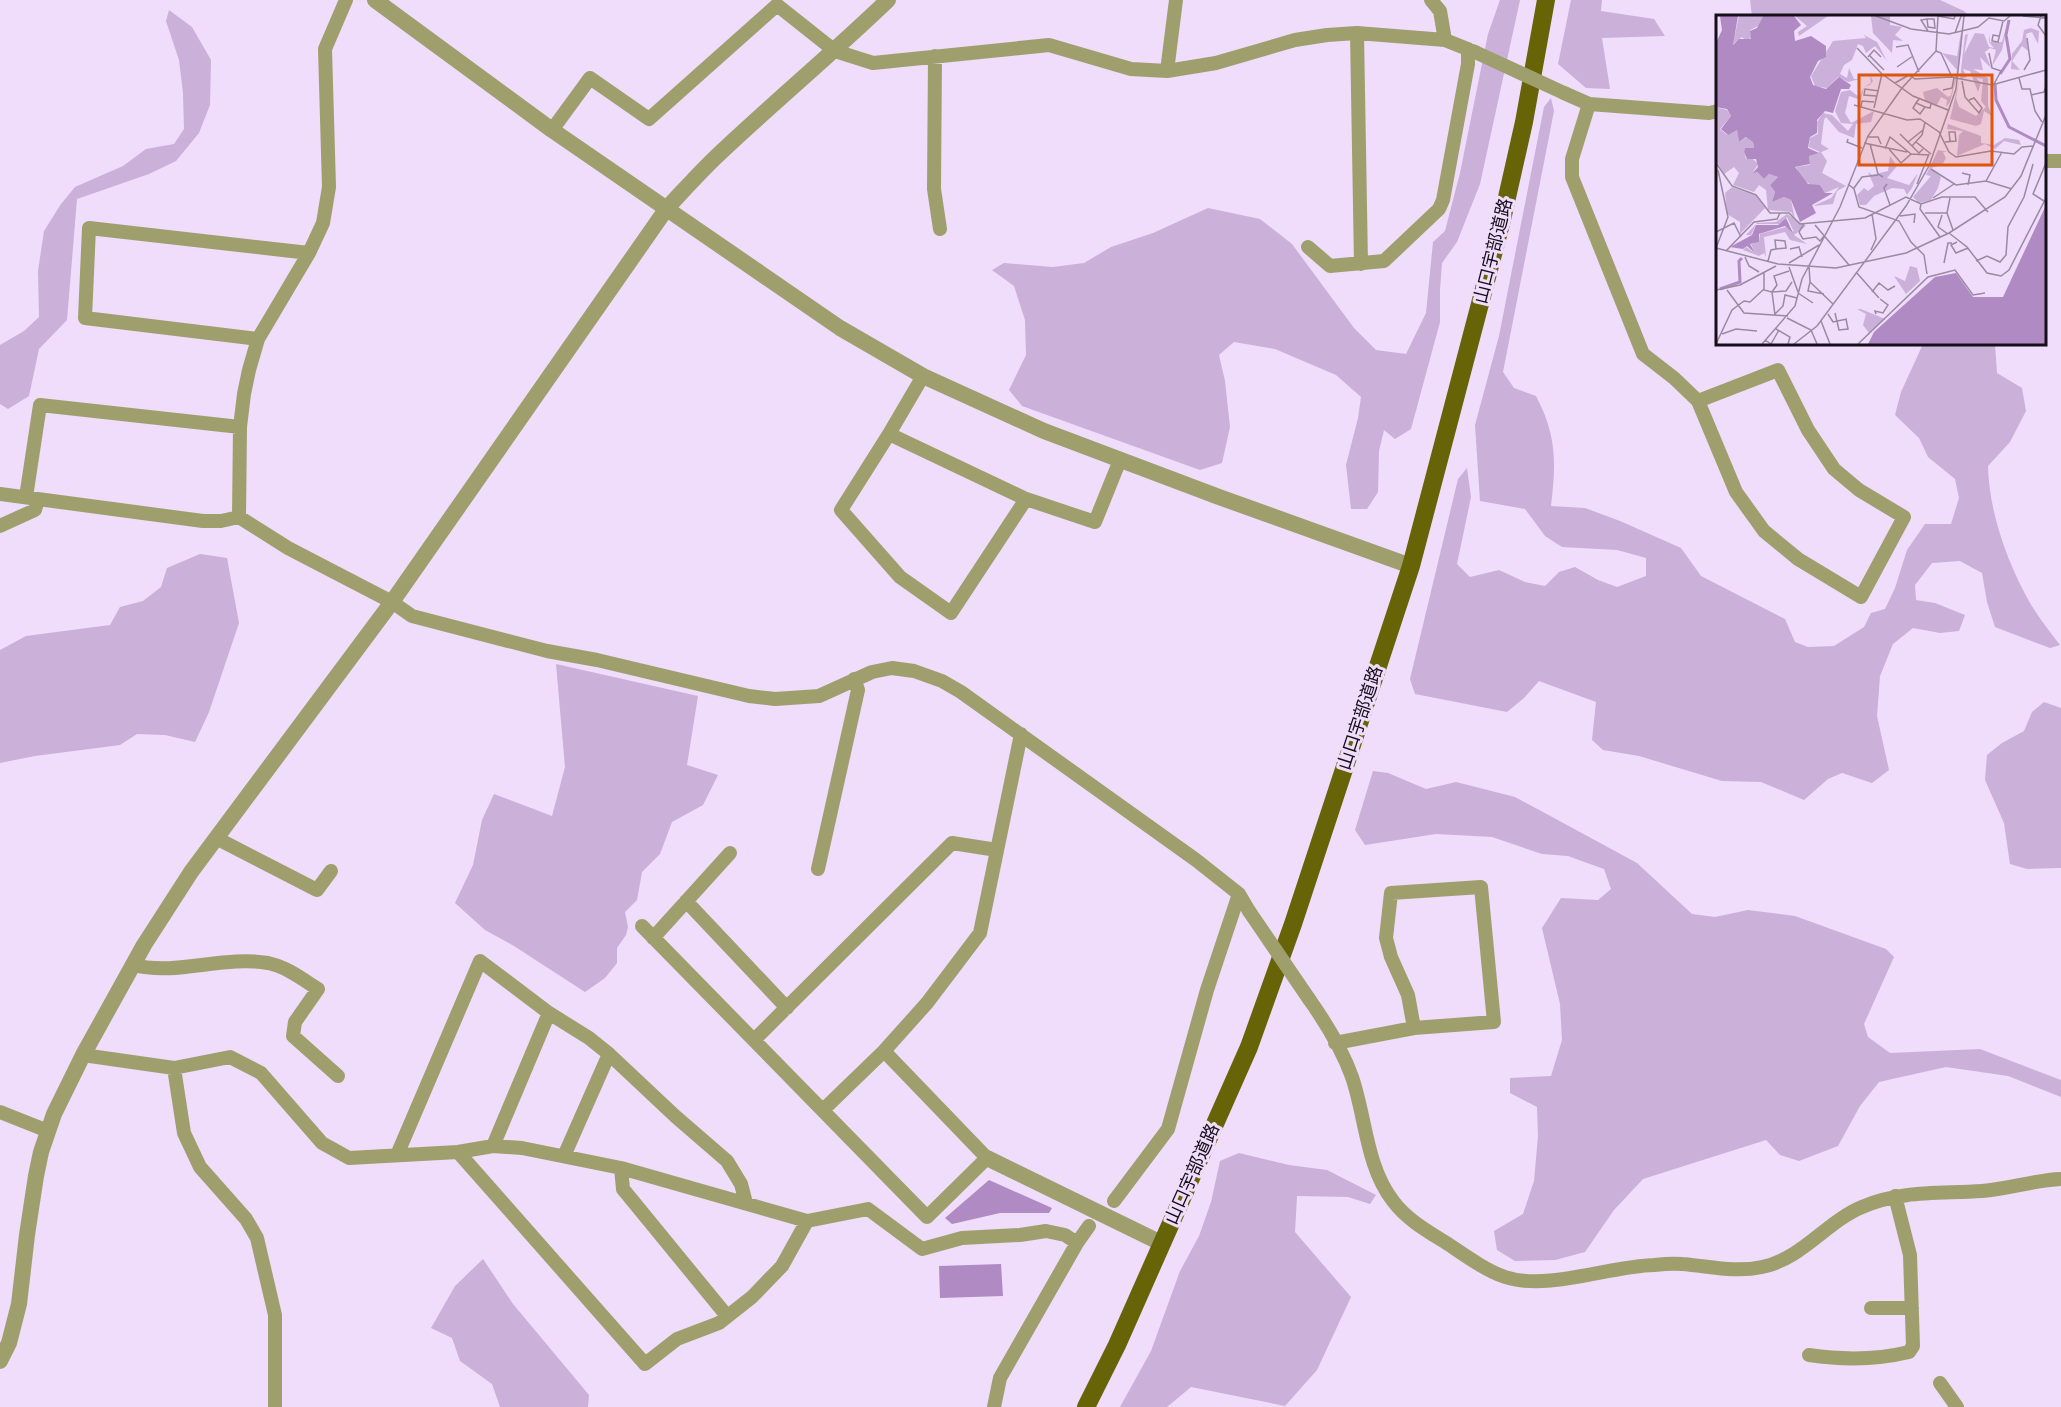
<svg xmlns="http://www.w3.org/2000/svg" width="2061" height="1407" font-family="'Exo 2','Noto Sans JP',sans-serif">
<style>
.green{fill:#cbb0d9}
.water{fill:#af8ac3}
.lines{fill:none;stroke-linecap:round;stroke-linejoin:round}
.minor{stroke:#9f9f6e;stroke-width:14}
.tertiary{stroke:#9f9f6e;stroke-width:16}
.primary{stroke:#666407;stroke-width:18}
.minor-bridge{stroke:#9f9f6e;stroke-width:14}
.labels{text-anchor:middle;stroke-width:6;stroke-linejoin:round;paint-order:stroke}
.street-label{font-size:18px;fill:#160f19;stroke:#f0dcfb}
.inset-river{fill:none;stroke:#af8ac3;stroke-width:3}
.inset-road{fill:none;stroke:#998aa1;stroke-width:1.5}
.view{fill:#de550d;fill-opacity:0.15;stroke:#de550d;stroke-width:3}
.inset-edge{fill:none;stroke:#160f19;stroke-width:3}
</style>
<rect width="100%" height="100%" fill="#f0dcfb"/>
<path class="green" d="M1500,0H1520L1480,184L1457,242L1442,263L1440,290V322L1411,429L1395,439L1384,430L1379,451L1378,492L1367,509H1351L1346,465L1358,418L1361,397L1336,375L1275,349L1234,342L1219,355L1225,381L1230,427L1222,463L1200,470L1022,406L1009,390L1026,355L1025,320L1014,286L992,270L1004,263L1053,267L1084,263L1111,247L1153,233L1208,208L1260,219L1292,244L1354,328L1376,350L1406,354L1426,313L1433,242L1445,231L1460,173L1488,34Z
M1571,0H1602L1601,11L1654,19L1665,36L1602,38L1610,89L1586,88L1558,64Z
M1750,0H1940L1964,11L1969,16H1752Z
M169,10L192,27L211,60L210,105L199,133L176,161L149,174L77,199L67,320L39,349L29,396L8,409L0,404V345L24,331L39,317L38,271L44,231L61,204L75,187L123,166L146,149L174,144L184,129L183,93L179,60L166,21Z
M1551,98L1554,111L1503,372L1514,388L1536,396C1557,436 1556,463 1551,506L1585,508L1620,521L1681,548L1701,576L1785,619L1795,642L1808,647L1834,646L1864,627L1871,613L1885,609L1895,588L1907,550L1925,524H1951L1959,498L1955,479L1928,457L1919,438L1895,415L1901,392L1923,344H1995L1997,373L2022,388L2026,411L2010,442L1988,466C1989,512 2007,562 2030,603C2039,618 2050,632 2060,645L2050,648L1995,627L1987,602L1982,573L1960,561L1932,563L1915,585L1916,600L1935,603L1965,615L1959,631L1940,633L1913,628L1893,644L1880,676L1877,716L1889,770L1872,783L1842,773L1828,779L1804,800L1761,782L1722,781L1639,756L1603,750L1592,740L1596,702L1539,681L1524,698L1507,712L1415,694L1410,679L1458,479L1467,468L1471,497L1457,564L1470,577L1499,570L1525,582L1545,586L1559,572L1575,567L1598,580L1617,587L1646,576V558L1617,550L1562,547L1545,536L1525,509L1480,501L1475,425L1499,336L1544,107Z
M200,554L227,558L239,623L209,712L195,742L165,735L137,734L120,745L35,756L0,763V650L26,636L110,625L120,607L143,601L161,587L167,568Z
M556,664L698,696L687,765L718,775L703,805L672,822L660,854L642,872L637,900L625,912L628,927L626,935L617,948V963L605,978L585,992L514,946L485,930L455,903L473,865L482,820L494,794L552,816L565,767Z
M2044,702L2061,708V868L2027,869L2010,864L2004,823L1985,780L1987,755L2002,743L2024,731L2032,712Z
M1373,771L1388,773L1426,789L1456,782L1515,797L1637,863L1692,914L1715,917L1748,910L1795,916L1886,949L1894,957L1864,1024L1868,1037L1890,1053L1980,1049L2061,1080V1097L2008,1076L1946,1067L1879,1082L1860,1106L1838,1146L1799,1161L1780,1155L1766,1140L1643,1179L1614,1210L1585,1252L1555,1260L1515,1261L1497,1250L1494,1231L1523,1214L1534,1181L1538,1136L1537,1107L1510,1093V1078L1551,1076L1562,1040L1560,1004L1542,928L1561,898L1598,900L1611,889L1604,869L1568,856L1542,854L1492,837L1436,834L1365,845L1355,830Z
M1239,1153L1289,1165L1327,1170L1376,1195L1370,1204L1348,1197L1297,1196L1295,1232L1351,1297L1317,1370L1285,1406L1191,1387L1167,1407H1120L1151,1351L1180,1271L1199,1236L1211,1202L1220,1161Z
M483,1259L513,1304L589,1395L588,1407H500L492,1384L460,1361L452,1338L431,1328L455,1286Z"/>
<path class="water" d="M989,1180L1052,1208L1049,1213H1000L952,1224L945,1218Z
M1001,1264L1003,1296L940,1298L939,1266Z"/>
<g class="lines">
<path class="minor" d="M1431,0L1440,11L1445,40
M1357,33L1361,264
M935,56L934,189L940,229
M1167,71L1176,0
M1564,93L1589,104L1709,113L1718,111
M1589,104L1572,159V177L1643,354L1674,378L1698,401L1736,492L1764,531L1798,559L1861,597L1904,517L1859,490L1834,469L1808,430L1778,370L1698,401
M552,130L590,78L649,119L777,5L835,51L873,63L1049,45L1131,69L1167,71L1216,63L1295,40L1327,35L1357,33L1445,40L1475,52
M2044,161H2061
M1308,247L1330,266L1384,261L1439,209L1443,200L1468,64V49
M258,339L85,318L89,228L309,253
M923,376L889,434L1026,499L1095,522L1120,460
M889,434L841,510L900,577L951,613L1026,499
M0,494L203,521H221L239,517L288,548L392,602L412,616L547,651L597,660L749,696L775,699L819,696L872,672L892,668L914,671L942,681L961,692L1196,860L1239,894L1249,911
M26,497L40,405L240,427
M239,517L240,427L244,394L249,370L258,339L309,253L323,223L329,187L325,49L346,0
M0,526L35,510L38,499
M216,838L317,890L331,871
M818,869L858,690L854,679
M686,901L787,1008
M642,926L927,1217L987,1158L884,1051
M653,938L730,853
M133,965C178,976 223,955 268,963C287,967 302,979 318,989L295,1022L293,1036L338,1076
M1309,999C1326,1023 1342,1049 1352,1077C1366,1118 1366,1166 1393,1201C1407,1220 1429,1232 1448,1244C1466,1256 1485,1270 1505,1277C1548,1291 1610,1266 1654,1265C1663,1264 1673,1263 1682,1264C1709,1266 1735,1273 1762,1267C1802,1259 1826,1222 1862,1207C1901,1190 1941,1194 1982,1191C2009,1189 2034,1180 2061,1179
M754,1040L952,843L997,850
M1335,1043L1414,1028L1494,1022L1481,887L1391,893L1386,938L1391,957L1408,995L1414,1028
M83,1055L174,1068L230,1057L261,1073L322,1143L349,1158L458,1152L493,1146L522,1148L621,1168L807,1221L782,1266L752,1297L719,1323L677,1339L645,1364L458,1152
M174,1068L184,1133L200,1167L246,1219L257,1238L275,1315V1407
M823,1110L884,1051L927,1003L980,933L1021,734
M0,1112L48,1131
M493,1146L549,1013
M397,1155L480,961L549,1013L589,1038L609,1054L675,1116L727,1161L741,1184L746,1203
M564,1156L609,1054
M621,1168L623,1189L727,1316
M1114,1201L1168,1129L1207,990L1239,894
M807,1221L868,1209L922,1249L962,1238L1020,1235L1046,1231L1065,1235L1077,1243
M1871,1308H1912
M1809,1355C1843,1360 1876,1360 1909,1352L1913,1346L1910,1255L1895,1196
M1940,1383L1957,1407
M994,1407L1000,1378L1077,1243L1089,1226"/>
<path class="tertiary" d="M375,0L552,130L840,328L923,376L1044,431L1219,497L1411,566
M987,1158L1161,1243
M0,1361L9,1343L19,1304L27,1235L36,1176L41,1152L54,1114L83,1055L144,945L191,872L392,602L667,208C684,190 700,172 718,155C774,102 833,53 888,0"/>
<path class="primary" d="M1086,1407L1117,1345L1249,1047L1293,924L1411,566L1501,224L1524,122L1546,0"/>
<path class="minor-bridge" d="M1475,52L1564,93
M1249,911L1309,999"/>
</g>
<g class="labels">
<g class="street-label">
<text transform="translate(1493 251) rotate(-76)" y="6">山口宇部道路</text>
<text transform="translate(1360 718) rotate(-72)" y="6">山口宇部道路</text>
<text transform="translate(1192 1174) rotate(-66)" y="6">山口宇部道路</text>
</g>
</g>
<g transform="translate(1716 15)">
<rect width="330" height="330" fill="#f0dcfb"/>
<path d="M23,1H47L42,11L34,15L35,23L30,26L26,22L17,29ZM79,1H112L83,21L82,17L91,11ZM155,1H174V10L186,12L179,20L187,26L177,25L176,38L157,18ZM292,7L286,35L276,51L280,35L274,33L269,37L275,53L264,42L267,55L257,54L272,63V91L276,101L268,96L265,109L260,111L234,104L243,66L240,83L243,92L260,101L270,92L265,86L267,64L260,63L265,68L262,77L254,56L247,54L251,62L244,64L249,20L252,19L248,39L259,18L268,19L273,32L278,33L273,27V18L274,27H286ZM246,11L245,37L242,57L234,87L230,92L231,85L225,82L221,90L209,86L207,77L221,73L232,82L235,80L241,55L226,38L241,41ZM315,13L323,16L322,29L316,17L310,19L312,36L306,31L296,46L304,55L295,54L296,39L306,26L308,15ZM148,20L161,27L171,46L159,31L150,38L147,31L142,29L136,45L128,50L124,59L131,63L133,53L138,64H144L132,67L122,62L111,73L99,71L95,61L117,26L150,23ZM154,60L157,66L154,70L148,72L145,85L133,81L129,98L135,108L158,96L155,107L140,109L138,123L123,117L110,102L108,105L105,129L113,134L105,137L111,146L106,158L130,171L121,176L117,189L97,191L115,183L123,172L109,178L104,170H95L85,163L80,152L94,150L93,141L104,137L93,132L94,123L102,119L101,107L107,98L116,100L132,116L137,109L125,108L119,96L125,77L134,75L143,82L148,72L155,68ZM0,92L11,95L15,101L4,114L11,120L21,115L23,127L31,122L37,127L38,133H29L28,137L30,144L36,143L42,149L36,159L41,157L48,164L53,159L62,162L54,170L59,177L56,187L68,182L75,185L79,204L75,197L52,195L50,175L43,170L38,177L17,170L23,158L18,152L8,159L0,145ZM232,109L265,121V128L278,130L289,123L303,125L305,130L288,126L279,134L269,129L241,141L243,120L247,116L231,114ZM222,135L232,137H227L230,143L226,150L215,153L225,162L222,173L215,185L203,188L197,182L215,161L210,160ZM174,141L181,151L171,163L193,170L202,158L196,173L191,180L188,174L176,173L158,181L150,190H144L141,180L148,173L152,176L158,171L152,157L156,160L172,156ZM16,172L40,181L49,193L24,219V207L11,199L9,178ZM71,199L90,211L78,220L91,229L74,225L69,217L48,222L50,242L48,238L43,241L27,235L30,232L39,238L35,229L43,227L44,219L70,212L78,217L71,202L63,209H40L35,220H30L41,208L60,207ZM194,251L201,253L204,266L190,279L178,261L189,266ZM141,294H145L169,304L153,318L147,310L150,299Z" fill="#cbb0d9"/>
<path d="M4,1H22L17,30L23,24H35L34,16L41,13L47,1H78L85,10L78,16L79,26L95,21L110,31V42L102,46L94,62L97,70L110,74L123,62L135,70L133,74H125L117,98L109,96L101,105V118L94,122L92,133L103,138L93,141L94,149L79,152L92,169L104,170L109,178H117L96,190L100,198L84,207L75,185L68,182L56,187L59,177L54,170L62,162L53,159L48,164L41,157L36,159L42,152L40,144H31L28,137L29,133H38L37,127L30,122L23,127L21,115L12,120L5,114L15,101L11,94L0,92V28L6,15ZM330,190V329H152L158,317L219,262L240,258L257,282H287ZM70,203L77,218L69,211L43,219V227L34,229L39,238L31,231L27,234L14,232L36,220L40,210H62Z" fill="#af8ac3"/>
<path class="inset-river" d="M284,59L294,44L290,20L293,5M279,68L280,85L293,112L330,131M4,274L24,267L23,246L26,243"/>
<path class="inset-road" d="M160,1L195,14L233,19L262,12L273,3L288,6L294,1M222,1L238,4L239,1M307,1L330,3M325,1L322,10L330,21M211,4L212,12L219,13L218,4H211L205,5L212,16M239,18L245,1M283,21L277,20L276,26L282,27L287,6M180,32L192,30L203,57M141,33L166,59L197,81L232,95M220,36L225,38L236,62M273,38L276,53L285,56L278,69M153,40L168,55M152,42L158,35L165,42M181,52L197,41M308,55L314,45L311,23M303,63L306,74H314L319,96L326,107M246,66L249,82L263,98L266,93L258,83L253,85M179,68L193,60L199,64L235,62L276,70L330,55M227,75L236,73L238,63M315,80L328,77L330,71M160,81L148,80L149,74L163,76M203,84L200,88L209,92L214,93L215,89M200,88L197,93L204,99L209,92M138,90L191,105L204,104L223,117L233,137L240,142L275,136L298,139L306,132L317,131M145,92L146,86L158,87M158,93L166,59M184,119L203,138L207,134M151,122H162L165,129M132,124L131,127L146,133M192,127L207,115M200,127L215,139M229,127L240,126L239,117H233L234,126M148,128L191,137M154,129L162,159L167,162M196,131L206,120L209,107M169,134L174,122L195,139L185,148L173,134M195,139L213,140M0,148L16,171L40,180L54,198H73L84,209L149,203L190,182L205,189L226,182H259L272,197M215,154L240,170L270,166L296,174M246,158L254,160L252,170M270,166L286,137M132,169L138,174L143,192L183,206L195,227L208,240L211,259M171,169L168,173L174,190M201,169L213,139M138,173L146,162L162,160M217,183L238,169M328,186L317,179L330,148M205,189L204,194L224,222M209,198H231L234,183M231,198L237,215M226,200L222,212L232,219M184,201L199,199L198,208M88,209L83,217L87,224L100,222L104,226L108,221M99,210L133,250M0,217L18,208L25,222M233,218L251,232L271,258L285,261L293,255L330,183M241,227L235,230L240,238L252,233M0,233L12,202L2,155M0,233L62,249L120,253L190,238L233,218L289,182L305,161L330,100M74,234L83,232L86,242M155,235L160,224L156,199M10,236L38,207L61,204L64,198M29,242L33,251L43,257M52,246L55,235L60,234L70,233L69,226L59,225L60,234M260,246L271,241L284,247L290,240L292,212L308,182L317,149M73,248L103,230M228,248L232,228H236M93,251L94,267L117,289M73,252L82,277M73,256L58,261L61,270L56,277L70,276L76,267M140,257L163,283M48,258V275L56,277L59,300M94,267L92,276L108,279M0,275L24,270L60,251M11,275L28,298L72,301M156,277L163,268L172,275L179,271M82,278L97,288M119,298L123,315L132,314L130,304M59,299L67,291L69,280L81,283M112,299L117,307L131,304M160,299L159,296L167,298L172,290L164,284M71,303L95,315L101,329M105,306L114,329M60,314L74,322L72,329M6,319L20,314L41,316M49,325L55,329L63,315M0,329L16,295L28,286L34,287L48,274M46,329L79,291L86,264L124,192L152,121L186,73L220,36L222,1M78,329L101,311L190,191L213,151L240,74L248,1M142,329L212,262L239,255L257,280L269,278"/>
<path class="view" d="M143,60H276V150H143Z"/>
<rect width="330" height="330" class="inset-edge"/>
</g>
</svg>
